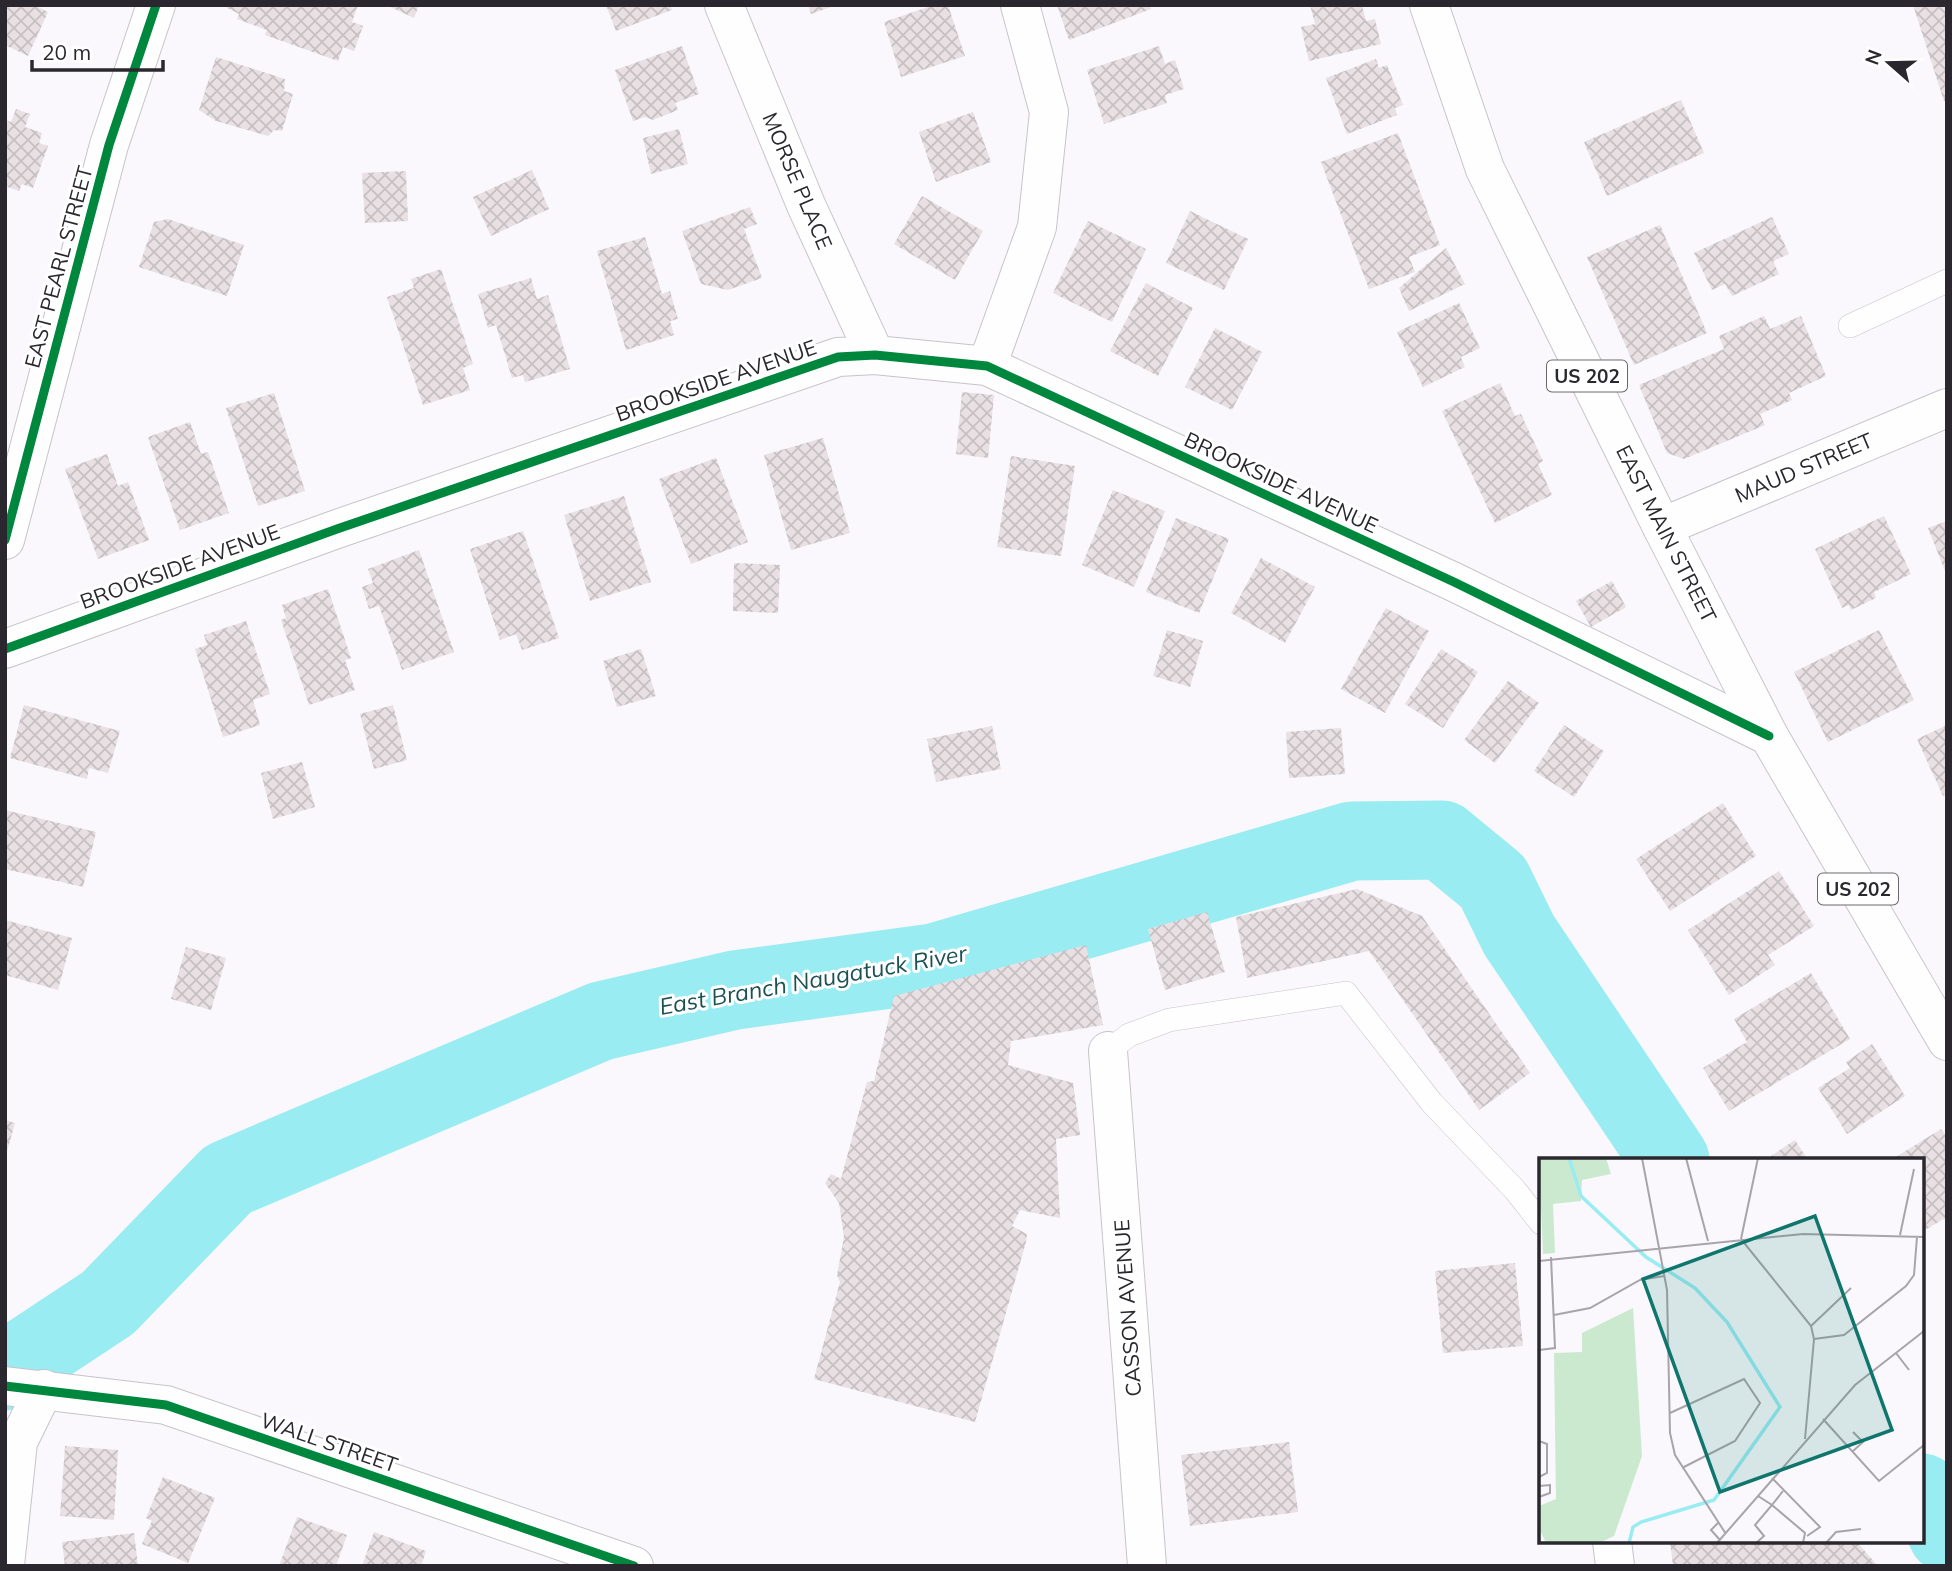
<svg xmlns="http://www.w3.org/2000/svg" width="1952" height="1571" font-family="Mulish,sans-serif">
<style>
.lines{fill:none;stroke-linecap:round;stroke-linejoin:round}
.river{stroke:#99ecf2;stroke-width:79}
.building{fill:url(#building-cross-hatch)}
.service-casing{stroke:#c6c4c9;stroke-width:24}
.minor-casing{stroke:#c6c4c9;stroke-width:40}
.tertiary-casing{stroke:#c6c4c9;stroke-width:40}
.trunk-casing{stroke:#c6c4c9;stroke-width:40}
.service{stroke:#fefeff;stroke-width:23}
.minor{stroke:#fefeff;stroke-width:38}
.tertiary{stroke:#fefeff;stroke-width:38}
.trunk{stroke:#fefeff;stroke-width:38}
.cycleway-casing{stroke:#fff;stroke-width:13}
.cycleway{stroke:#00873e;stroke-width:9}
.labels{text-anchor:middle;stroke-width:6;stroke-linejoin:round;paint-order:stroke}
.shield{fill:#fff;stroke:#6a686d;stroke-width:2}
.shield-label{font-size:19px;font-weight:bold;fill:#2a282e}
.street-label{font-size:21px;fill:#2a282e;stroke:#fff}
.water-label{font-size:23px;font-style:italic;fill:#1c5154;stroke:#fff}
.inset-river{fill:none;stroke:#99ecf2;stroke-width:3.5}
.inset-road{fill:none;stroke:#a7a5aa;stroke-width:2}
.view{fill:#0f766e;fill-opacity:0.15;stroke:#0f766e;stroke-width:3.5}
.inset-edge{fill:none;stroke:#2a282e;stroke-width:3.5}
</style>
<defs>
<pattern id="building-cross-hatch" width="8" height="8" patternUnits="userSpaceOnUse" patternTransform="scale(1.75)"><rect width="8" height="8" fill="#e8e0e2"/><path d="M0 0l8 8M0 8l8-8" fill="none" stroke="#c7c0c2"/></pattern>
</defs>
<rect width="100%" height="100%" fill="#faf8fc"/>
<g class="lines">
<path class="river" d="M5,1371L108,1303L228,1179L601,1021L735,990L934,963L1352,841L1442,840L1493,882L1519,935L1670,1160
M1922,1493L1939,1515L1947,1533"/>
</g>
<path class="building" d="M5,5H34L48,12L28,56L5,45Z
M222,5H358L352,22L363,26L354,51L343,47L338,61L265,35L267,30L237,19L239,14Z
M386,5H419L414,18Z
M606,5H670L672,10L616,31Z
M808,5H834V6L811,14Z
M934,5H948L965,56L901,77L884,22Z
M1057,5H1150L1151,9L1069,40Z
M1310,5H1362L1366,21L1375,19L1381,44L1309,61L1301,27L1315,24Z
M1913,5H1947V101H1944Z
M682,46L699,94L675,103L678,110L653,120L645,117L633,121L615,70Z
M1159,46L1165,64L1175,60L1184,89L1165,95L1167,103L1104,124L1087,70Z
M216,57L285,79L284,91L293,94L282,131L274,130L268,136L216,121L199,110Z
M1376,59L1379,68L1387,65L1403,105L1395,108L1397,115L1347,134L1326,78Z
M1681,100L1704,153L1607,196L1584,142Z
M16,109L30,114L25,127L42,133L39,143L48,146L33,188L22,184L19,191L5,186V120L11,122Z
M973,112L991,162L936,182L919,132Z
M679,129L688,164L651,174L643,138Z
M1398,133L1440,245L1409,257L1415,272L1369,289L1321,162Z
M532,170L549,209L491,236L473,197Z
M406,171L408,221L365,223L362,173Z
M922,196L983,231L955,280L894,244Z
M750,207L757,224L744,229L762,278L728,290L701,284L682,231Z
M1190,211L1248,239L1224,290L1166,263Z
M1772,217L1789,254L1773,261L1779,274L1732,296L1725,284L1712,290L1694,253Z
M168,219L244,245L227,296L139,267L154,222Z
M1088,221L1146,249L1112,322L1053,293Z
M1660,225L1707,333L1634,365L1587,257Z
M645,237L662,294L670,291L678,319L670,321L674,335L626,350L597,251Z
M1446,248L1465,284L1409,311L1399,288Z
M441,269L473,364L463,368L470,390L423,405L387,297L414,288L411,279Z
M531,278L537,299L548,295L570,369L525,382L523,375L512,378L496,325L488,328L478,294Z
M1146,283L1193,308L1158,376L1110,351Z
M1459,303L1480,348L1461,357L1465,367L1423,387L1397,332Z
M1764,316L1770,329L1801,316L1826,376L1789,393L1792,400L1760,414L1765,425L1684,459L1667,453L1639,385L1724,349L1719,336Z
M1215,328L1262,352L1232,410L1185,387Z
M1500,383L1515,416L1521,414L1543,461L1538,464L1552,495L1495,523L1442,411Z
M962,392L994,395L988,458L956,454Z
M274,393L305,491L258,506L226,408Z
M190,422L201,454L208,452L229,513L180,530L148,437Z
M823,438L850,533L791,550L764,455Z
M107,454L118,486L128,482L149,540L98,559L65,469Z
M1011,456L1075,466L1061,556L997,547Z
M716,458L748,542L691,564L659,479Z
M1113,490L1165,511L1134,587L1082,565Z
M624,496L651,582L590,601L564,515Z
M1884,516L1911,574L1874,592L1876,598L1851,610L1849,605L1842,608L1815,549Z
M1176,518L1229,539L1199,613L1146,592Z
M1947,521V576L1928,528Z
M523,531L559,638L522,650L516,634L500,640L470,549Z
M419,550L454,652L402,670L379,606L369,609L362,587L373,583L368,569Z
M1261,558L1315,587L1285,643L1231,613Z
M734,563L780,565L778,613L733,611Z
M1612,581L1626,607L1591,627L1576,601Z
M328,589L351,658L345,660L355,690L309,705L281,620L286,618L282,605Z
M1386,608L1429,631L1385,713L1341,689Z
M246,621L270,694L253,700L260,725L223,737L195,649L207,645L204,635Z
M1167,630L1203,641L1190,687L1153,676Z
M1879,630L1914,700L1828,742L1794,672Z
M641,649L656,696L617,707L603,661Z
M1441,649L1478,672L1443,728L1405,704Z
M1508,681L1539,703L1495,763L1464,740Z
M24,705L120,731L108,773L89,768L87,779L10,758Z
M393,705L407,760L374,769L360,714Z
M1564,725L1604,751L1574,797L1534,771Z
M1947,725V794L1943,796L1917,739Z
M992,726L1001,769L936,782L927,739Z
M1341,728L1345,774L1289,778L1286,732Z
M302,762L315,807L273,819L261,773Z
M1723,803L1756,856L1670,911L1636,859Z
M5,810L96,832L83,887L5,869Z
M1779,871L1814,926L1768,955L1775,965L1729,995L1688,930Z
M1357,889L1422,916L1530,1073L1479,1110L1369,951L1247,978L1236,917Z
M1207,912L1225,972L1165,990L1148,929Z
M5,920L72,938L58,990L5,975Z
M1086,945L1103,1025L1011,1041L1008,1065L1073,1083L1080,1135L1056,1139L1060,1218L1020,1210L1012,1226L1027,1234L1026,1242L975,1422L814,1379L840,1282L837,1275L844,1237L839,1203L825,1183L831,1174L841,1179L867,1082L874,1081L894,996Z
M186,947L226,958L211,1010L171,999Z
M1811,973L1850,1039L1729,1111L1703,1068L1747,1042L1734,1019Z
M1872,1044L1905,1096L1847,1134L1818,1088L1850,1068L1846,1062Z
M5,1120L15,1123L6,1155H5Z
M1941,1129L1947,1138V1217L1922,1232V1160H1891Z
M1795,1140L1808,1160H1765Z
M1515,1263L1523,1346L1443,1353L1435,1271Z
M1289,1442L1298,1512L1190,1526L1181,1455Z
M65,1446L118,1450L114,1520L60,1516Z
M163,1477L215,1498L188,1563L142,1544L152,1521L146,1518Z
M297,1517L347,1535L336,1566H279Z
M374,1532L426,1551L421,1566H362Z
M134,1533L138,1566H65L62,1542Z
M1670,1541H1856L1878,1566H1673Z"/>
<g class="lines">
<g class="service-casing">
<path id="service" d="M1850,326L1947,281
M1108,1051L1129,1035L1169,1020L1346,993L1432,1103L1515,1190L1541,1223"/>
</g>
<g class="minor-casing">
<path id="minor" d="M724,5L806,205L875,355
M987,366L1037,227L1049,112L1020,5
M1662,527L1947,408
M5,649L337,529L838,357L875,355L987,366L1454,582L1769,736
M1108,1051L1147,1566
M1612,1541L1615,1566
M5,1565L18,1442L44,1389"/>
</g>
<g class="tertiary-casing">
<path id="tertiary" d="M5,540L109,145L156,5
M5,1386L166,1405L634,1566"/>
</g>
<g class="trunk-casing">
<path id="trunk" d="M1429,5L1485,169L1662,527L1769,736L1947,1041"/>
</g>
<use href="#service" class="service"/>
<use href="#minor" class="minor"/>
<use href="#tertiary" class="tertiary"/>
<use href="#trunk" class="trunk"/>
<g class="cycleway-casing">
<path id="cycleway" d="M5,540L109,145L156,5
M5,649L337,529L838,357L875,355L987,366L1454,582L1769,736
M5,1386L166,1405L634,1566"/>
</g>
<use href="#cycleway" class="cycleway"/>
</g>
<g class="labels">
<g class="shield">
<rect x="1547" y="360.5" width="80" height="31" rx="5"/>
<rect x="1818" y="873.5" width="80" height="31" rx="5"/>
</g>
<g class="shield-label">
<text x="1587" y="383">US 202</text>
<text x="1858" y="896">US 202</text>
</g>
<g class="street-label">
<text transform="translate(797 181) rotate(67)" y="7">MORSE PLACE</text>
<text transform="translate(59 267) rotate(-75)" y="7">EAST PEARL STREET</text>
<text transform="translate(716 381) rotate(-19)" y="7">BROOKSIDE AVENUE</text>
<text transform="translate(1804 468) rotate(-23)" y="7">MAUD STREET</text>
<text transform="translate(1281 483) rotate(25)" y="7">BROOKSIDE AVENUE</text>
<text transform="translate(1666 534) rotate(63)" y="7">EAST MAIN STREET</text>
<text transform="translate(180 567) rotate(-20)" y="7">BROOKSIDE AVENUE</text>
<text transform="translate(1128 1308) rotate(-94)" y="7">CASSON AVENUE</text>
<text transform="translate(329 1443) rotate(19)" y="7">WALL STREET</text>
</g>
<g class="water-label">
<text transform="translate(813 980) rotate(-10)" y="8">East Branch Naugatuck River</text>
</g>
</g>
<g transform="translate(1539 1158)">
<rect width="385" height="385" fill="#faf8fc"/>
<path d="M94,150L103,298L75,378L60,385H7L0,370V348L17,341L15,195L43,194V175Z" fill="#cae9cf"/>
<path d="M0,0H67L72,16L43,22L42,43L14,46L16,95L4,96Z" fill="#cae9cf"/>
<path class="inset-river" d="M30,0L42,38L107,99L156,130L188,164L241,249L175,342L102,364L94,369L90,385"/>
<path class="inset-road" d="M103,0L128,132L131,275L136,297L187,376M147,0L169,83M361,77L375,11M202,81L272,168L275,181L266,281M202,81L219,0M0,103L264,76L385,79M15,157L51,150L101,122L125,118M272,168L312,130M275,181L305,177L367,128L375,117L378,79M0,192L16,190L12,99M357,195L370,212M131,255L205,221L221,245L196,283L143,310M284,261L340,323L385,287M314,274L324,284L314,293M0,283L8,286V315L0,319M233,320L281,369L268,378M0,328L11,327V335L0,339M244,333L233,347L266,375L264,385M179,365L172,372L181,382M178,385L316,227L385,173M217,385L225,378L216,367L233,347L219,338M287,385L297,374L322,371"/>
<path class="view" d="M276,58L353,272L181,334L104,121Z"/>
<rect width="385" height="385" class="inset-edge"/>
</g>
<rect width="1952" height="1571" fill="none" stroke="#2a282e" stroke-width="14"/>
<g transform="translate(1889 63) rotate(290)" stroke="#ffffff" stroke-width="5" paint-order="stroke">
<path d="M0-5L12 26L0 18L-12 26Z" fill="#2a282e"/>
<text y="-10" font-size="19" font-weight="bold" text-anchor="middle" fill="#2a282e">N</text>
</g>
<path d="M32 60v10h131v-10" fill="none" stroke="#2a282e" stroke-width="3.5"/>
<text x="42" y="60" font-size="21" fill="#2a282e" stroke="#ffffff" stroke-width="5" paint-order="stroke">20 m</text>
</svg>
